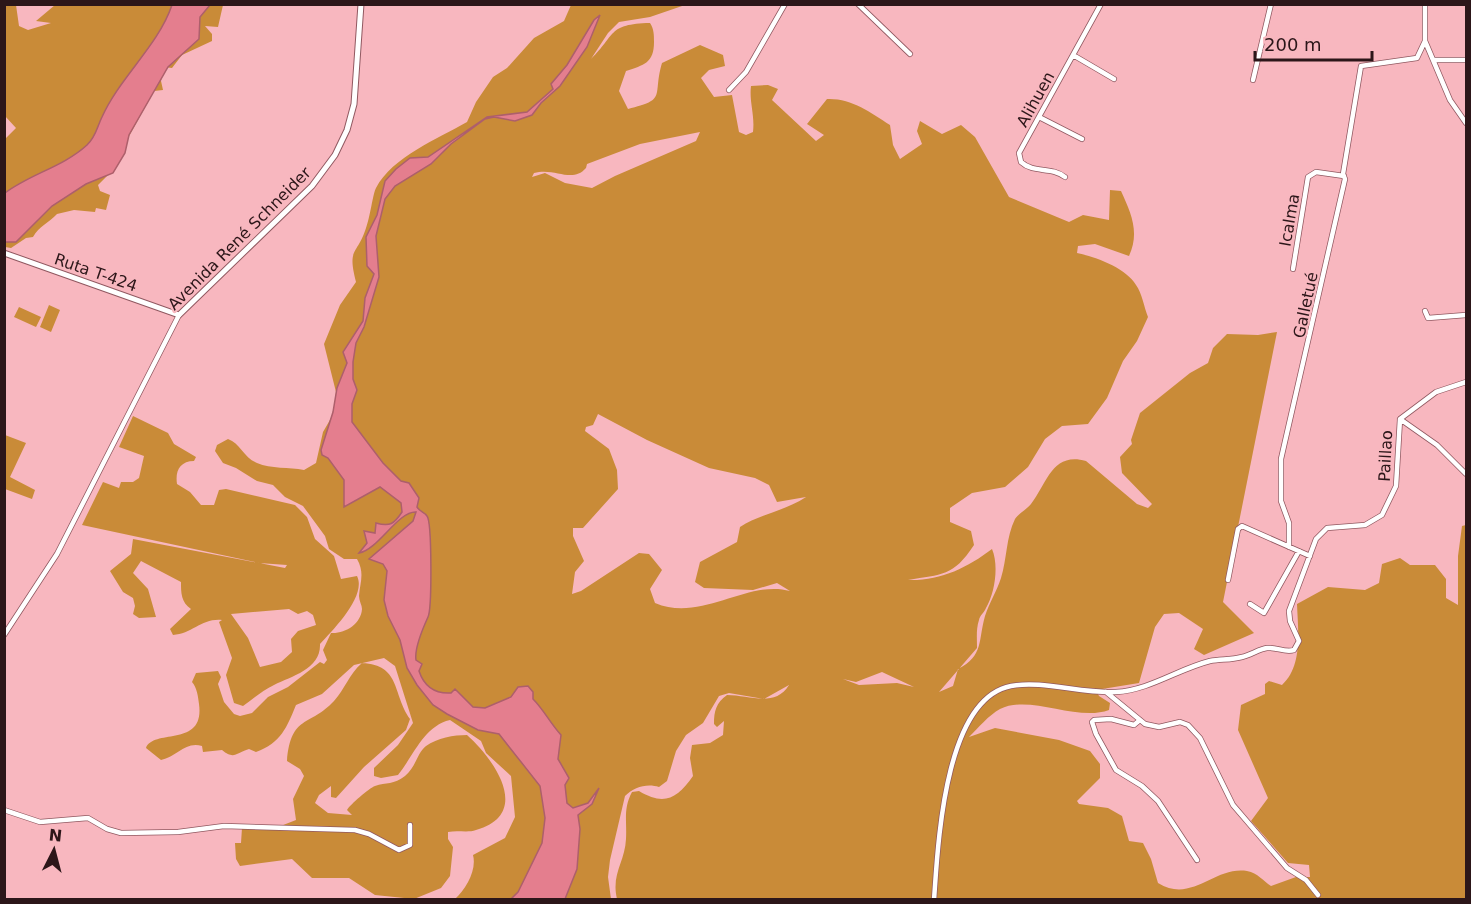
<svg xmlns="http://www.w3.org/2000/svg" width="1471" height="904" font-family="'DejaVu Sans',sans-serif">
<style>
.green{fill:#c98b38;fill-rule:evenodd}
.water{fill:#e47e8e;stroke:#ad5f6b;stroke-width:1.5}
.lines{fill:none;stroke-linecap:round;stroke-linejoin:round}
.minor-casing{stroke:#905860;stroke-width:6}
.tertiary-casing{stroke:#905860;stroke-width:7}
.minor{stroke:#fff;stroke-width:4.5}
.tertiary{stroke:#fff;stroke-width:5}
.labels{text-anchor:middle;stroke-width:4.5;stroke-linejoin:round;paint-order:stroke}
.street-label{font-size:16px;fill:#2c1619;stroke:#f8b7bf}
</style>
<rect width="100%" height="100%" fill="#f8b7bf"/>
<path class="green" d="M4,5H16L19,26L28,30L51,23L36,21L55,5H223L218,27L205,26L212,34V41L182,55L172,68L164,67L161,81L163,90L154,91L107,176L98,185L100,191L110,195L106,210L96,208L95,212L74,210L57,214C49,223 39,226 33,237L26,238L11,248L5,247L4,140L16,128L5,116Z
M571,5H685L650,17L619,22L608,33L591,59C616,35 607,24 650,23C654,29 654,35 654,42C654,63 644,65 626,71L619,91L628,109C668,99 652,97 662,63L700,45L723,55L725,66L709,70L701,78L714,97L732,95L739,132L746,135L753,132C755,115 749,102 751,86L768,85L778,89L772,100L816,141L824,135L807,124L827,99C851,98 870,112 890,125L893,145L900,159L922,144L917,131L920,121L942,134L961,125L975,137L1009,197L1069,222L1083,215L1109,220L1110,190L1121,191C1131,213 1140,232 1129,256L1095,244L1078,246L1077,253C1096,257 1126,268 1136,285C1142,293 1144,307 1148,317L1137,341L1123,361L1107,398L1088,424L1062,426L1045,439L1028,467L1005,487L972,493L950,508V522L971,531L974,545C953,577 942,574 908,580C940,581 967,568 992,549C999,565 995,593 986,608C984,613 980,615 979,620C976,629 977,638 977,648L939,692L953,686L958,669C984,656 978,640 985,616C989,603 997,591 1001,578C1007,559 1006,537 1015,519C1018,514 1027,509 1031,504C1048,482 1052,452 1086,461L1137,504L1148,508L1152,504L1122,473L1120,457L1132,444L1131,440L1140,413L1190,373L1208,363L1213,348L1227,334L1258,335L1277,332L1223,602L1254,633L1204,655L1194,649L1203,629L1179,613L1164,614L1155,627L1139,683L1096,690L1099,696L1110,703L1109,710C1077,722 1030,694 1000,709C989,715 978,728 969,737L995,728L1059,740L1090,751L1100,764V778L1077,801L1079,804L1108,808L1122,816L1129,841L1143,843L1151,859L1158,883C1192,904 1214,866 1247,871C1258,873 1263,881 1271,886L1296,877H1310L1309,865L1288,863L1251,821L1268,798L1238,730L1241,705L1265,694V684L1269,681L1282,685C1303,666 1298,631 1297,604L1328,587L1365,590L1379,583L1382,564L1400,558L1410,565H1435L1446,579V598L1458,605V556L1462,526L1466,525V899H617C611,874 625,862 626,839C627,820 623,809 632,792L639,791C664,806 677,799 693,776L690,758L692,745L710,743L723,735L724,721L717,727L714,724C714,711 716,703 727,695C749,695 775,708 789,685L764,699L729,693L719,696L703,723L686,735L676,751L667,781L659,787C647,783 634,787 625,796L610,860L608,877L611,899H455C466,889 477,870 473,855L505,838L515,817L511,776L486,753L481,741L450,720C424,726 414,755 398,775L381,778L374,776V768L398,745L413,723L395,666L384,658L354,665L322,694L296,705C287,727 281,743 256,752L249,749C236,753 234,760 222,750L203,752L202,746C185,741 177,757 161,760L146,748C154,728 205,748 199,704C198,696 197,688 192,682L196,673L218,671L221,677L218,684L224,702L234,714L240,716L252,713L268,697L288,687L320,662L324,664L327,660L323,650L331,633C345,634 361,624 362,609C362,605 359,601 359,596C360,582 365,573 357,559H344L329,549L325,536L303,506L285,497L273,485L257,481L236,468L223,463L215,451L217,445L228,439C240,443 244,458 257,463C271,469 289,467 304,470L316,463L323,432L334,413L336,392L324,344L340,305L356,282C347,247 357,256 366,228C370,218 373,193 376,188C392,157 439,138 467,122L476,102L493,77L507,68L534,38L564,21ZM700,132L696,141L615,176L592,188L565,183L545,173L532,177L534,173C555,167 572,184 586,168L587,164L640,144ZM598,414L647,440L709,468L755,478L769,485L777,502L806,497C785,511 760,514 740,527L737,542L700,562L695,582L704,588L753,590L777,583L790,591C748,579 701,623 655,603L650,589L662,570L649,554L639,553L581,591L572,594L575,572L584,561L573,536V528H583L618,489L617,470L609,449L585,431L586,427L593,425ZM882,672L914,687L897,683L859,685L843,679L856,682Z
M49,305L60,310L51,332L40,327Z
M19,307L41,317L36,327L14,317Z
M133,416L168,433L174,444L196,457L194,461C180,461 175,471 177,484L190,492L201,505H214L219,490L226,489L295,505L307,517L315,539L334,556L341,579L357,576C367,596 333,630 320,644C321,669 292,676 274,685C263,690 253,699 243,706L234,703L226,675L232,658L219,622L222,620C202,618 192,634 173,635L170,629L191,609C181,602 181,593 181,582L141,561L133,573L148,589L156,617L139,618L133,614L135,606L133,598L123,592L110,571L131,554L133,539L285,568L287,565L259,563L82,525L103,482L119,488L121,482H133L139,478L144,456L119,447ZM289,609L298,614L307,611L313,615L316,625L298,631L291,639L292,652L281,662L260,667L248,638L231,614Z
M5,435L26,443L10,477L35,490L32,499L5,489Z
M362,663C401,665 392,693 410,719L406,730L364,767L336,798L331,797V786L319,795L315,803L328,813L352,815L347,810C350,805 369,788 375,786C386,782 394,785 405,776C416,767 417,753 426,746C437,738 454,735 467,735C494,759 533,814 476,830C468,833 458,830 448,832V839L453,847L450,876L441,888L414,899L375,895L349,878H312L292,859L240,866L236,859L235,843H241L242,828L273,829L296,820L293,799L304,776L300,769L287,761C291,714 310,727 334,701C345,689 349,674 362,663Z"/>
<path class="water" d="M172,5H210L200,17L199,39L168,67L129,135L125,153L113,173L86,184L52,206L16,242H5V193C30,174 63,167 87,145C96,137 97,127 102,117C120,77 158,46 172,5Z
M600,15L587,47L560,86L541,103L532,115L515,121L494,117L485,119L451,144L431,164L395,186L385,199L376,236L379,277L364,327L356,343L353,362V379L357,390L352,404V422L383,463L401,481L409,483L419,498L417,507C420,512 424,512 427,516C432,522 432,609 428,617C423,628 414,648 416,660L422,664L419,671C424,686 434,694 451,693L455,689L473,707L485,708L511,697L518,687L528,686L533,692V699C544,710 550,723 561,735L558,759L569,778L565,785L567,803L573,808L588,803L599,788L592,804L578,815L580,829L577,869L565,899H511L518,892L542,843L545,818L540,786L499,734L478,730L447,714L433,705L417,685L407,668L400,640L388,616L384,600L387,571L383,564L369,559L413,521L416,512C398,511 378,550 359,553L367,543L364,531L375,533L376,523C390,527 394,524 402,512L401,503L380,487L344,507V480L328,458L322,455L321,450L333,412L337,388L347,363L343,352L363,321L365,298L374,274L367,266L366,237L377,215L385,181L396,169L410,158L428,157L487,117L527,112L553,89L551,84L567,65L594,20Z"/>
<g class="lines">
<g class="minor-casing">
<path id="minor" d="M858,4L910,54
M1425,4V41L1450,100L1466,123
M1073,55L1114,79
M1434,60H1466
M1253,80L1271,4
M729,90L746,72L785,4
M1039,117L1082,139
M1065,177C1051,166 1034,174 1021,162L1019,153L1101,4
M1293,269L1308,177L1316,172L1344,176
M1425,311L1428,318L1466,315
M1400,419L1437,445L1466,474
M1289,547V523L1281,501V459L1345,179L1343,174L1361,66L1417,58L1425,41
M1228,580L1238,529L1242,526L1310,556
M1250,604L1264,613L1299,551
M4,635L57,554L179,315
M1106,692L1145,724L1159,727L1180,722L1188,725L1200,738L1233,805L1287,868L1306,880L1318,895
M1140,720L1134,725L1111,719L1094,720L1092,722L1096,734L1116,770L1142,786L1158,801L1197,860
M4,810L40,822L88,818L107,829L121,833L178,832L224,826L355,830L369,834L399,850L410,845V825
M934,900C938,845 944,699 1011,686C1043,680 1082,694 1116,692C1150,690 1178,669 1210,661C1221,659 1231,660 1242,657C1251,655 1259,649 1267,648C1277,647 1285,653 1294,650L1299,641L1290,621L1289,611L1316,539L1327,528L1365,525L1382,515L1396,486L1400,419L1436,392L1466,382"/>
</g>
<g class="tertiary-casing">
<path id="tertiary" d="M4,253L179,315L312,186L335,155L347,130L354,104L361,4"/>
</g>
<use href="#minor" class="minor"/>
<use href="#tertiary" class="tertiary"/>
</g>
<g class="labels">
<g class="street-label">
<text transform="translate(1035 99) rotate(-61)" y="6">Alihuen</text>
<text transform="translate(1289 220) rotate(-80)" y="6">Icalma</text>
<text transform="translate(239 238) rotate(-45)" y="6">Avenida René Schneider</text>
<text transform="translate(96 272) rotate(19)" y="6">Ruta T-424</text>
<text transform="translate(1305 305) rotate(-78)" y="6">Galletué</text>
<text transform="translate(1385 456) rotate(-87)" y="6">Paillao</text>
</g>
</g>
<rect width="1471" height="904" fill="none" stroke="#2c1619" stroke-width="12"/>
<g transform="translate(54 850) rotate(6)" stroke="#f8b7bf" stroke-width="4.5" paint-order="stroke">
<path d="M0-4.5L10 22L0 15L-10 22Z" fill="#2c1619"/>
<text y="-9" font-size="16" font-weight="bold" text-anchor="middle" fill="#2c1619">N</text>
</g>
<path d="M1255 51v9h117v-9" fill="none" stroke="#2c1619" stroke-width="3"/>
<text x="1264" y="51" font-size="18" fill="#2c1619" stroke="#f8b7bf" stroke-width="4.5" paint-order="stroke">200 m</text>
</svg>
